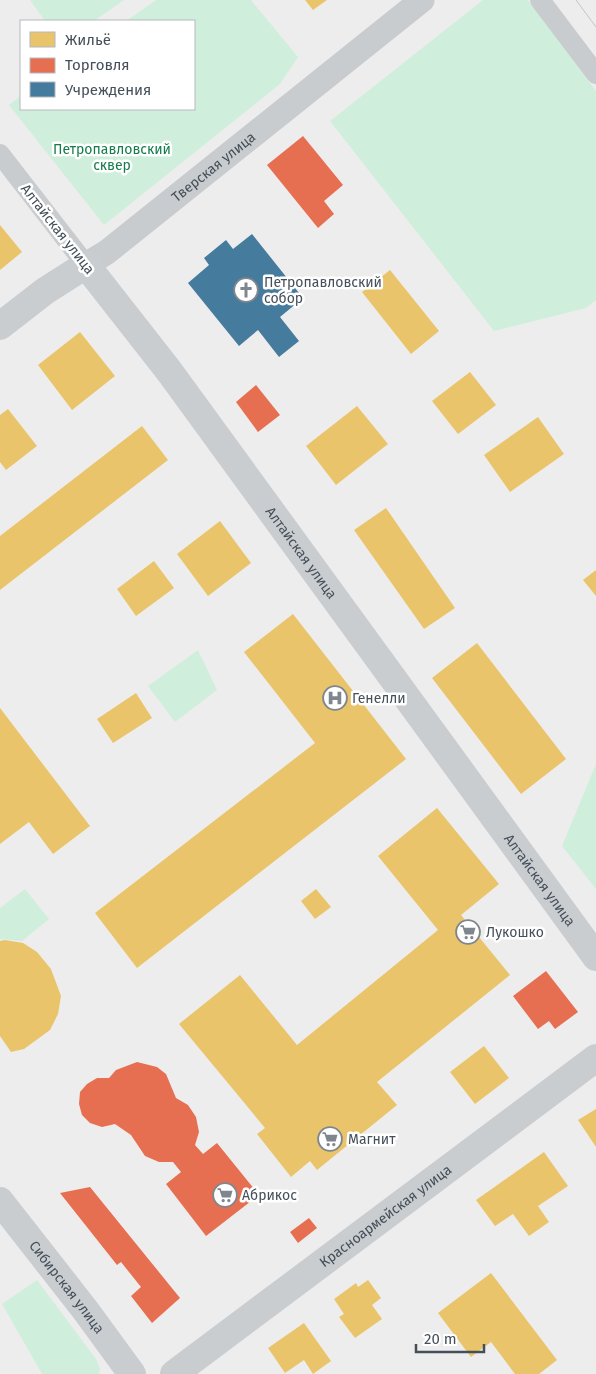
<svg xmlns="http://www.w3.org/2000/svg" width="596" height="1374" font-family="'Fira Sans',sans-serif">
<style>
.green{fill:#d0eedc}
.homes{fill:#e9c46a}
.shops{fill:#e76f51}
.public{fill:#457b9d}
.lines{fill:none;stroke-linecap:round;stroke-linejoin:round}
.minor{stroke:#c9ccce;stroke-width:20}
.tertiary{stroke:#c9ccce;stroke-width:25}
.secondary{stroke:#cacdd0;stroke-width:28}
.tram{stroke:#c3c5c7;stroke-width:1}
.labels{text-anchor:middle;stroke-width:5;stroke-linejoin:round;paint-order:stroke}
.park-label{font-size:14px;fill:#147c4b;stroke:#fff}
.street-label{font-size:14px;fill:#444f5a;stroke:#fff}
.poi-label{font-size:14px;fill:#444f5a;stroke:#fff;text-anchor:start}
</style>
<rect width="100%" height="100%" fill="#eeeded"/>
<path class="green" d="M30,0H124L94,21H45Z
M156,0H251L298,57L280,84L104,225L9,105L21,96V109H194V21H126Z
M483,0H528L596,91V300L586,308L494,331L330,121Z
M198,650L217,690L175,722L148,686Z
M596,764V889L562,846Z
M25,889L49,919L22,941L0,939V908Z
M37,1280L96,1359L100,1369L99,1374H42L2,1304Z"/>
<path class="homes" d="M305,0H327L313,10Z
M0,225L22,252L0,270Z
M390,270L439,331L411,354L362,292Z
M80,332L115,376L72,410L38,365Z
M470,372L496,405L458,434L432,401Z
M357,406L388,444L336,485L306,446Z
M8,409L37,446L6,470L0,462V415Z
M538,417L564,454L510,492L484,455Z
M142,426L168,460L0,590V536Z
M386,508L455,608L424,629L354,530Z
M220,521L251,563L208,596L177,554Z
M154,561L174,588L136,616L117,589Z
M596,570V596L583,580Z
M293,614L406,759L137,968L95,913L315,743L244,652Z
M477,643L566,759L521,794L432,678Z
M136,693L152,718L113,743L97,719Z
M0,708L90,826L53,854L29,822L0,844Z
M437,808L499,884L461,915L510,975L377,1082L397,1105L317,1170L310,1161L291,1177L257,1134L265,1128L179,1024L240,975L297,1045L438,930L378,856Z
M316,889L331,907L315,919L301,901Z
M5,940L23,943L37,952L51,969L61,996L58,1014L50,1030L24,1049L11,1052L0,1036V941Z
M484,1046L509,1078L475,1104L450,1072Z
M596,1109V1147L578,1120Z
M544,1152L568,1186L538,1206L549,1222L529,1236L513,1214L495,1226L476,1200Z
M491,1273L557,1360L539,1374H515L491,1342L471,1357L438,1313Z
M368,1280L381,1298L372,1305L382,1319L355,1338L339,1317L344,1314L334,1299L356,1283L358,1287Z
M304,1323L331,1361L313,1374L304,1360L285,1373L268,1348Z"/>
<path class="shops" d="M303,136L343,185L324,201L334,214L318,228L267,165Z
M256,385L280,415L258,432L236,402Z
M546,971L578,1012L555,1029L549,1021L538,1029L513,996Z
M137,1062L157,1067L166,1074L176,1098L188,1105L196,1117L199,1132L195,1145L203,1154L217,1143L259,1195L206,1236L166,1184L181,1172L173,1162H159L145,1156L131,1135L115,1124L102,1127L90,1123L82,1115L79,1104L80,1092L87,1084L97,1078H109L116,1070Z
M90,1187L180,1298L152,1323L131,1296L141,1287L121,1262L117,1265L60,1193Z
M309,1218L317,1228L298,1243L290,1232Z"/>
<path class="public" d="M252,234L303,298L280,317L299,341L279,357L258,330L239,346L188,283L209,265L204,258L226,240L233,249Z"/>
<g class="lines">
<path class="minor" d="M540,0L596,74
M0,154L86,265"/>
<path class="tertiary" id="s1" d="M86,265L107,252L422,0"/>
<g class="secondary">
<path id="s2" d="M0,326L45,291L86,265L169,371L596,957"/>
<path id="s3" d="M0,1201L86,1311L132,1374"/>
<path id="s4" d="M174,1374L596,1058"/>
</g>
<path class="tram" d="M576,0L596,27"/>
</g>
<defs>
<g id="church-ring" transform="scale(1.25)"><circle r="9.5" fill="#fff" stroke="#80868d" stroke-width="1.5"/><path d="M-1.2-6h2.4v3.5h3.3v2.4h-3.3V6h-2.4V-.1h-3.3v-2.4h3.3Z" fill="#80868d"/></g>
<g id="hospital-ring" transform="scale(1.25)"><circle r="9.5" fill="#fff" stroke="#80868d" stroke-width="1.5"/><path d="M-5-5h3v3.5h4V-5h3V5h-3V1.5h-4V5h-3Z" fill="#80868d"/></g>
<g id="supermarket-ring" transform="scale(1.25)"><circle r="9.5" fill="#fff" stroke="#80868d" stroke-width="1.5"/><path d="M-6-5.5h2.5l.6 2H6L4.5 2H-2.5L-4.4-4H-6ZM-1.5 3.2a1.3 1.3 0 1 0 .1 0ZM3 3.2a1.3 1.3 0 1 0 .1 0Z" fill="#80868d"/></g>
</defs>
<g fill-rule="evenodd">
<use href="#church-ring" x="246" y="290"/>
<use href="#hospital-ring" x="335" y="698"/>
<use href="#supermarket-ring" x="468" y="932"/>
<use href="#supermarket-ring" x="330" y="1139"/>
<use href="#supermarket-ring" x="225" y="1195"/>
</g>
<g class="labels">
<g class="park-label">
<text x="112" y="154">Петропавловский<tspan x="112" dy="16">сквер</tspan></text>
</g>
<g class="street-label">
<text dy="5" stroke="none"><textPath href="#s1" startOffset="161">Тверская улица</textPath></text>
<text transform="translate(58 229) rotate(52)" y="5">Алтайская улица</text>
<text dy="5" stroke="none"><textPath href="#s2" startOffset="465">Алтайская улица</textPath></text>
<text dy="5" stroke="none"><textPath href="#s2" startOffset="870">Алтайская улица</textPath></text>
<text dy="5" stroke="none"><textPath href="#s4" startOffset="264">Красноармейская улица</textPath></text>
<text dy="5" stroke="none"><textPath href="#s3" startOffset="109">Сибирская улица</textPath></text>
</g>
<g class="poi-label">
<text x="264" y="287">Петропавловский<tspan x="264" dy="16">собор</tspan></text>
<text x="352" y="703">Генелли</text>
<text x="486" y="937">Лукошко</text>
<text x="348" y="1144">Магнит</text>
<text x="242" y="1200">Абрикос</text>
</g>
</g>
<rect x="20" y="20" width="175" height="90" fill="#ffffff" stroke="#b4b9bd"/>
<rect x="30" y="32" width="25" height="15" fill="#e9c46a" stroke="#b4b9bd"/>
<text x="65" y="45" font-size="15" fill="#444f5a">Жильё</text>
<rect x="30" y="58" width="25" height="15" fill="#e76f51" stroke="#b4b9bd"/>
<text x="65" y="70" font-size="15" fill="#444f5a">Торговля</text>
<rect x="30" y="82" width="25" height="15" fill="#457b9d" stroke="#b4b9bd"/>
<text x="65" y="95" font-size="15" fill="#444f5a">Учреждения</text>
<path d="M416 1344v8h68v-8" fill="none" stroke="#444f5a" stroke-width="2.5"/>
<text x="424" y="1344" font-size="15" fill="#444f5a" stroke="#ffffff" stroke-width="4" paint-order="stroke">20 m</text>
</svg>
